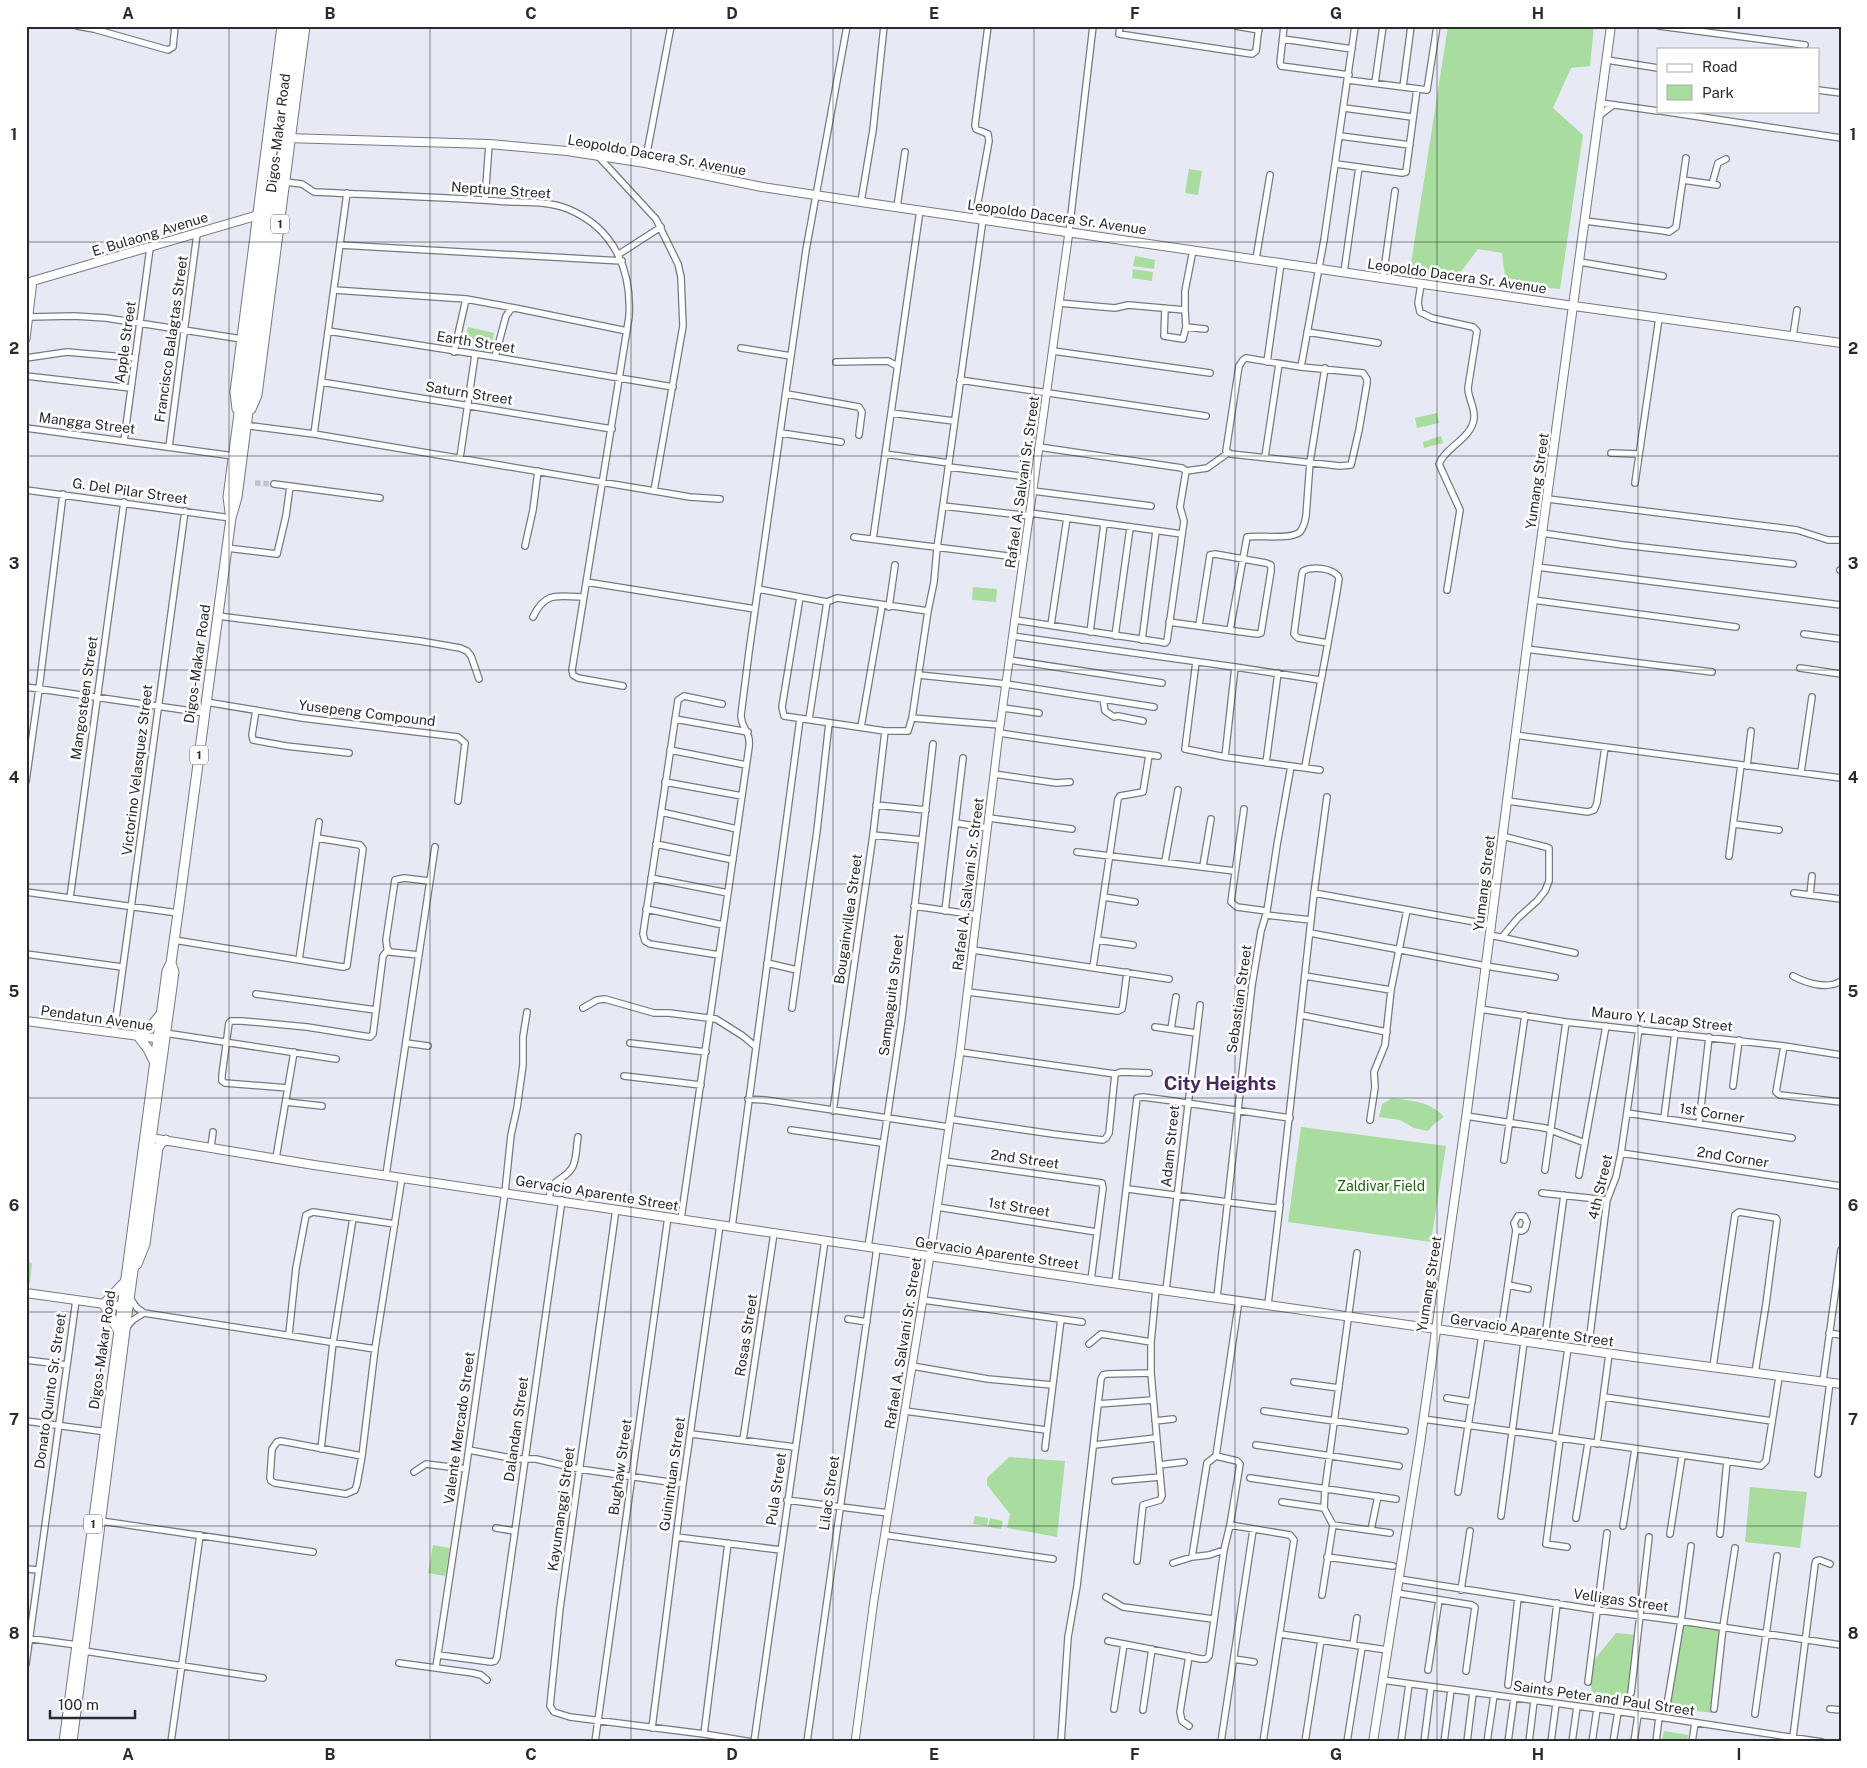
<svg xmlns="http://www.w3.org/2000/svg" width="1867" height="1768" font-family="'Public Sans',sans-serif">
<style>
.green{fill:#a8dd9f}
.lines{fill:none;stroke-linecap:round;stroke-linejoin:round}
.minor-tunnel{stroke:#c1c4cc;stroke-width:5.5;stroke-dasharray:5.5 3;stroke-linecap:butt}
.minor-casing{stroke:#767982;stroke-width:8}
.tertiary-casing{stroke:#767982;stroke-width:9}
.secondary-casing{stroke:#767982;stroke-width:10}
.primary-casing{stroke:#767982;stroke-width:11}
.minor{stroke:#fff;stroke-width:5.5}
.tertiary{stroke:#fff;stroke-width:7}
.secondary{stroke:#fff;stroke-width:8}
.primary{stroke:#fff;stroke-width:9}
.grid{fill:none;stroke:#2a2b2e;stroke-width:1;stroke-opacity:0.55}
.labels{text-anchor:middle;stroke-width:5;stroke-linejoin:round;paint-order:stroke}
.shield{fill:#fff;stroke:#6a6b6d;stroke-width:1}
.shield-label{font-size:12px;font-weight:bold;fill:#2a2b2e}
.street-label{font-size:14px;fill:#2a2b2e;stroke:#fff}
.park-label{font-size:14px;fill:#1a610a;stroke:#fff}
.district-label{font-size:19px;font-weight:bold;fill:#472861;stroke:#fff}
.neatline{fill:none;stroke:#2a2b2e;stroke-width:2}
.grid-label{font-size:16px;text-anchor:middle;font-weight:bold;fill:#2a2b2e}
</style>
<rect width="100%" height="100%" fill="#e7eaf4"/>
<path class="green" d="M1448,26H1594L1590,66L1571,68L1553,108L1583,135L1560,289L1506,284L1502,253L1478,249L1457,277L1410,270Z
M1189,169L1202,171L1198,195L1185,193Z
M1135,256L1155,260L1154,269L1133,266Z
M1133,269L1153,272L1152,281L1132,278Z
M468,327L494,333L491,349L465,343Z
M1437,413L1439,423L1417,428L1415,418Z
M1441,436L1443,443L1424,448L1423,442Z
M973,587L997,589L996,602L972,600Z
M1392,1098C1412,1101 1430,1101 1444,1117L1435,1123L1428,1131L1414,1128L1400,1120L1379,1117L1382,1104Z
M1301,1127L1446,1146L1431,1242L1288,1222Z
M26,1262L32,1263L30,1283H26Z
M1009,1457L1065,1461L1057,1537L1007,1528L1010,1514L987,1485V1478Z
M1750,1487L1807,1492L1800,1548L1745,1542Z
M975,1516L988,1518L987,1526L973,1524Z
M990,1518L1003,1521L1001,1529L988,1527Z
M433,1545L450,1548L445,1576L428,1573Z
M1682,1622L1723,1628L1712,1713L1668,1707Z
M1616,1633L1638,1635L1627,1701L1592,1696L1589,1666Z
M1664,1731L1688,1735L1687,1742H1662Z"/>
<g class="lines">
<path class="minor-tunnel" d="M255,483L274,484"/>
<g class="minor-casing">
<path id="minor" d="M77,26L94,29L168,50L173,47L175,26
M1120,26L1119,34L1252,54L1256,51L1259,26
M1236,26L1259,30
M1284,26L1280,63L1281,66L1349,75
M1659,26L1805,45
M1283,39L1352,49
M1607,60L1658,68
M1348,80L1427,90L1437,26
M1375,83L1383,26
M1403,87L1411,26
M1818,90L1841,93
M1601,103L1658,111
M1344,108L1412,117
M1661,111L1841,138
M1600,115L1613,105
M1340,136L1410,145
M597,155L656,219L678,264L681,277L683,326L654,491
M645,163L671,26
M1336,164L1402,173L1406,172L1417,89
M1683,180L1717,185
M285,182L302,184L314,192C375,195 436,197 497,201C519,203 547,200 568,209C614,228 632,270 629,317L572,670L573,675L578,678L623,686
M1712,184L1718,163L1726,159
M485,200L489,144
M861,202L873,130L884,26
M897,207L905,152
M975,218L989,141L988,134L976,129L975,125L988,26
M1585,221L1665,231L1669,232L1676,227L1686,158
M1069,232L1093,26
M340,245L622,261
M619,254L661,227
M1256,259L1270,175
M1580,262L1663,276
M1344,272L1359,167
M1383,278L1395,191
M1421,284L1418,303L1420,312L1432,318L1473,327L1477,331L1468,388C1468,398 1475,407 1474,418C1472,439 1445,447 1439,464L1460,510L1447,590
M334,290L466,299L454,352
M466,299L515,308
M1059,303L1115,308L1128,305L1185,310L1186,327L1183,339L1164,336L1165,308
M1185,310V291L1193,250
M29,317L74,316L106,318L242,339
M1186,327L1205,329
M328,331L495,357L673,387
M1307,332L1378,343
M1793,336L1797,310
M741,348L791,356
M1053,351L1210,373
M495,357L506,316L511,309L515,308L627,331
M26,358L67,352L135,358
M1246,358L1301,367L1363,373L1367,379V383L1359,430L1351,465L1340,466L1231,454L1226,451L1239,366L1243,360Z
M836,362L888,361L897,366
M1267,362L1281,263
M1301,367L1324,240L1355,26
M26,376L131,388
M960,380L1206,416
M321,382L612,429
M787,394L859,407L862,412L859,435
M891,413L954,421
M243,425L314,434L690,497L720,499
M26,428L234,456
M781,433L841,442
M314,434L347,193
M124,441L150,248
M169,447L197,234
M1611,453L1638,454
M885,454L949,463
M1265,457L1279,364
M460,458L475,355
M949,467L1035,478
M1186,471L1207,468L1228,453
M1635,483L1659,318
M274,484L380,498
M26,490L231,518
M1033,491L1151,506
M1548,499L1797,530L1828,540H1841
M943,506L1030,516
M1030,513L1182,534
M1542,533L1623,545L1793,564
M854,537L1024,558
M873,539L920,210
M525,546L533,510L538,471
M227,548L277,554L286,516L290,486
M1537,567L1841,605
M1840,570H1841
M586,582L755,609
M758,589L827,602L837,598L928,611
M800,597L782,707L784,716L885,731H908L912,718L928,611L934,582L937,548L983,219
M1533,600L1736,627
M889,607L895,565
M218,616L420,641L460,648L467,651L471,656L479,679
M533,617C546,590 558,597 583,597
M1015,620L1160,642L1165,643L1167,641L1184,521L1180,507L1186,471L1182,468L1039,447
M1169,622L1257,634L1261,633L1271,571V565L1266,563L1215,554L1210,555L1199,625
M1051,625L1067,518
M1230,630L1247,537C1259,535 1291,540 1300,532C1303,528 1305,522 1306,516L1310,462L1325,368
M1090,632L1104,524
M1804,634L1841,639
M1013,636L1235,667L1320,680
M1115,636L1130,528
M1142,640L1156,531
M1526,649L1712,672
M1010,660L1162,683
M1196,662L1185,749L1225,757L1320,770
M1800,668L1841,674
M919,675L1006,684L1154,707
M26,687L205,713
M1103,699L1105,711L1114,717L1118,716L1143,721
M206,702L302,718L458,737L465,743L458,801
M1003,708L1039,713
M256,710L252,735L253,740L286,746L349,753
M912,718L1000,725
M675,719L748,732
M809,719L827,602
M861,727L882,606
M999,733L1158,756
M1515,735L1841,778
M670,750L746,765
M1225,757L1235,667
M1266,763L1278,673
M1747,766L1751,731
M1305,767C1316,705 1329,642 1339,579L1338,576C1331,568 1313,566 1303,571L1302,574L1294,634L1298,638L1328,643
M1801,772L1812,697
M994,774L1056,783L1070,782
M26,781L39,689L63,494
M665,782L742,796
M1507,801L1588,812L1594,810L1597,803L1605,747
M876,805L926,810
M1244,809L1231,902L1237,907L1267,911
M661,812L737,829
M989,818L1072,829
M956,823L987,828
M1734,824L1779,830
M873,835L922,840
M1502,836L1546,847L1549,848V881L1545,891L1537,901L1518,918L1502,937
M656,844L733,860
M1077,852L1235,871
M1729,856L1741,765
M1165,861L1178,790
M1203,866L1211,819
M651,878L728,893
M26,892L178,913
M1314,893L1492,925
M1794,893L1841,899
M1810,895L1812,876
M1104,897L1135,902
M70,898L124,502
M914,906L977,915
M646,909L723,925
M945,911L963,758
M1266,915L1311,920
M1310,933L1486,966L1555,977
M1490,935L1575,953
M174,940L343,967L347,966L363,849L360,845L317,838
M1097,940L1133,945
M973,950L1169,979
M26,954L122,967
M419,955L390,952L387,948L386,940L395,880L404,878L429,881
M719,955L650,944L645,941L643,934L678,700L684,696L722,704
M299,960L319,822
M767,963L797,970
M1093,967L1118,799L1120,796L1143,792L1149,755
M1305,976L1391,990
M1793,976C1806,983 1827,990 1841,981
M968,992L1118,1011L1122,1009L1123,1004L1127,972
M256,994L376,1010
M583,1008L597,1000L605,999L654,1013H669L716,1019L743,1036L756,1047
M792,1008L817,831L829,723
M1480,1009L1566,1022L1784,1046L1841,1055
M1301,1015L1387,1032
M1155,1027L1196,1033
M1171,1029L1176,997
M114,1033L185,511
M165,1033L336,1059
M406,1043L428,1046
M630,1043L706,1052
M1784,1046L1776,1092L1780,1095L1841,1102
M960,1052L1115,1074L1121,1072L1149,1073
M624,1076L701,1085
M1733,1086L1739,1040
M288,1088L225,1083L222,1081V1075L229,1023L231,1021H242L307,1027L370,1037L373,1034L383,956L387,951
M748,1099L765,1100L949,1127
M286,1102L322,1106
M833,1111L873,835L885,731
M1627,1113L1792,1138
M1466,1116L1545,1128L1585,1143
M1664,1118L1675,1033
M950,1119L1053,1134L1103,1140L1106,1138L1109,1133L1115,1074
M1370,1120L1375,1087L1374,1072L1385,1045L1391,990L1407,910
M1699,1124L1709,1037
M791,1130L882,1143
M211,1147L213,1132
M1621,1153L1841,1186
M276,1158L294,1052
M1504,1160L1525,1015
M944,1161L1102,1183L1103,1188L1091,1280
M1545,1170L1566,1022
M386,1175L435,847
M1579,1175L1606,1026
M1128,1189L1273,1208L1279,1207L1314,893L1327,797
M1542,1193L1607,1200
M549,1198C553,1175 562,1183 572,1168C577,1160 576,1147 578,1137
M937,1207L1097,1232
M616,1209L560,1608L550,1706L554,1712L570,1717L704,1734L752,1742
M681,1219L749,747C751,731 741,729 741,715L749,652L806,250L847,26
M732,1227L800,719
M868,1247L902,1018L933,744
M1115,1283L1137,1098L1143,1097L1166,1100L1290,1118
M1508,1285L1528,1289
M1166,1290L1200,1005
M1217,1297L1252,985L1261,931L1267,911L1277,845L1291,766
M130,1298L137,1308L144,1313L375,1349
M923,1300L1082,1322
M1268,1304L1280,1204
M848,1319L867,1322
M125,1329L133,1320L144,1313
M1829,1333L1841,1335
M289,1334L296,1268L306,1215L313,1212L395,1224
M1500,1338L1516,1230L1514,1223L1518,1216H1524L1527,1222L1525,1229L1522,1231L1516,1230
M1089,1344L1101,1334L1151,1342
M1544,1344L1564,1195
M1588,1351L1607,1200L1616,1177L1621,1153L1639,1029
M26,1360L67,1365
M912,1366L988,1379L1052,1385
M1713,1367L1735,1215L1739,1212L1776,1218L1777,1220L1766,1304L1755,1373
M1823,1381L1841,1250
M1294,1382L1339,1388
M1604,1397L1772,1421
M1447,1398L1472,1402
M1098,1404L1153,1400
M905,1411L1046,1430
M1264,1411L1405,1431
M1423,1419L1761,1466L1766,1461L1779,1377
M26,1421L107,1432
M1155,1421L1173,1419
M691,1434L795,1447
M1555,1438L1568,1348
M1560,1439L1546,1544L1567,1547
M743,1440L774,1233
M1597,1444L1609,1354
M1094,1445L1156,1438
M1256,1445L1399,1466
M1045,1448L1061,1319
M321,1449L333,1343L353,1218
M469,1450L516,1459H536L579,1469L683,1484
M362,1456L281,1441L277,1442L272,1449L270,1478L271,1481L275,1483L346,1494L355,1490L357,1484L362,1456L375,1349L402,1177
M1159,1465L1184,1462
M414,1472L426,1464L466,1469
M1818,1474L1830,1382
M1250,1478L1396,1499
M1115,1481L1160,1477
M1458,1492L1482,1335
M787,1500L888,1513
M1282,1502L1324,1508
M1501,1516L1524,1342
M1576,1518L1588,1443
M101,1521L313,1552
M1230,1525L1290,1535L1294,1540L1263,1742
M1333,1525L1390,1533
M1623,1526L1635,1449
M496,1528L514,1531
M1371,1530L1378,1496
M1670,1534L1682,1456
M1720,1534L1727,1461
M885,1535L1053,1559
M676,1537L781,1550
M1192,1557L1209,1555L1224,1550
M1327,1557L1393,1566
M1137,1561L1143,1505L1160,1500L1162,1496L1151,1373V1342L1156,1289
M1173,1563L1192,1557L1207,1463L1216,1456L1239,1300
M26,1569L39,1570
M1399,1579L1597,1610L1681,1621L1841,1645
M1461,1590L1470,1531
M1397,1593L1472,1605L1475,1607L1466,1671
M1322,1595L1333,1525L1324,1508L1325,1489L1357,1253
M1106,1597L1123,1607L1213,1619
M1280,1634L1387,1650
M26,1638L77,1645L84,1651L263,1678
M1108,1641L1124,1644
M1353,1645L1357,1618
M438,1655L491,1662L495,1661L497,1657L562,1200
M1234,1659L1254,1662
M399,1663L473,1673L481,1675L487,1680
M26,1664L76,1300
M436,1667L466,1469L505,1192L511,1135L517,1108L523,1065V1037L527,1012
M1428,1670L1439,1600
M1548,1679L1557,1603
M1382,1680L1659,1717L1822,1742
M1588,1682L1607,1533
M1508,1685L1518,1598
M1631,1693L1649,1537
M1667,1705L1681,1621L1691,1546
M1114,1709L1124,1644L1201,1659H1206L1209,1656L1224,1550L1230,1525L1240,1464L1237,1461L1216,1456
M1714,1709L1723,1627L1735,1548
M1830,1709L1841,1710
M1143,1710L1152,1649
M1755,1714L1777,1556
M1189,1726L1182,1721L1180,1712L1189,1656
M652,1728L683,1484L720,1225
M704,1734L728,1543
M1793,1737L1815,1564L1816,1561L1820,1560L1830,1564
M171,1742L200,1535
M595,1742L668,1217
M754,1742L825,1240
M807,1742L877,1248
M1061,1742L1068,1637L1077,1586L1101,1379L1103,1375L1107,1374L1151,1373
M1221,1742L1253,1530
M1305,1742L1321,1640
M1347,1742L1362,1647
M1401,1742L1409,1684
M1424,1742L1431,1687
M1444,1742L1451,1690
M1467,1742L1473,1693
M1487,1742L1494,1695
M1508,1742L1514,1698
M1529,1742L1534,1701
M1551,1742L1556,1704
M1572,1742L1577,1707
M1592,1742L1597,1709
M1613,1742L1618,1712
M1634,1742L1638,1715
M1656,1742L1659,1717
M1692,1742L1695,1723"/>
</g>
<g class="tertiary-casing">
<path id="tertiary" d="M26,339L33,281
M855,1742L874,1600L930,1256L960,1052L999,733L1069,232"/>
</g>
<g class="secondary-casing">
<path id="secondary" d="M285,138L489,144L567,151L645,163L762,187L861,202L1574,306L1841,343
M26,283L262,214
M26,1021L162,1039
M151,1138L314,1165L1091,1280L1634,1357L1841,1384
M26,1293L126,1307
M1373,1742L1420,1444L1467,1111L1533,600L1611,26"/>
</g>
<g class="primary-casing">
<path id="primary" d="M237,409L235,392L282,26
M251,409L257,395L305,26
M230,512L228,497L290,26
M154,1061L148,1049L138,1036L152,1025L161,1014
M137,1264L145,1244L158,1148L161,1143L166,1140
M118,1330L104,1304L123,1284
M64,1742L167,971L171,963L178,913L231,518L237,497L298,26
M72,1742L128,1307L174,972L171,963"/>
</g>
<use href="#minor" class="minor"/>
<use href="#tertiary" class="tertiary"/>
<use href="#secondary" class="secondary"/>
<use href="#primary" class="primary"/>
</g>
<path class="grid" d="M229,26V1742M430,26V1742M631,26V1742M833,26V1742M1034,26V1742M1235,26V1742M1437,26V1742M1638,26V1742M26,242H1841M26,456H1841M26,670H1841M26,884H1841M26,1098H1841M26,1312H1841M26,1526H1841"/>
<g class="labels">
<g class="shield">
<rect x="271" y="214.5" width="18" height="19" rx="4"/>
<rect x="190" y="745.5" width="18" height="19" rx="4"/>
<rect x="84" y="1514.5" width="18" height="19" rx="4"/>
</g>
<g class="shield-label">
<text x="280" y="228">1</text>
<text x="199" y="759">1</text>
<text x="93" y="1528">1</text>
</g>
<g class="street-label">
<text transform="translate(278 133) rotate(-83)" y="5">Digos-Makar Road</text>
<text transform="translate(657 155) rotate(10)" y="5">Leopoldo Dacera Sr. Avenue</text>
<text transform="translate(501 190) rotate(4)" y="5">Neptune Street</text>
<text transform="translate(1057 217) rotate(8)" y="5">Leopoldo Dacera Sr. Avenue</text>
<text transform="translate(150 234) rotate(-17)" y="5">E. Bulaong Avenue</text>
<text transform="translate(1457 276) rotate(8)" y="5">Leopoldo Dacera Sr. Avenue</text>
<text transform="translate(171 339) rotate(-82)" y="5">Francisco Balagtas Street</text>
<text transform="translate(125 342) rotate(-82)" y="5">Apple Street</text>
<text transform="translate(476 342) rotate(9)" y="5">Earth Street</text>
<text transform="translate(469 393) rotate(9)" y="5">Saturn Street</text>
<text transform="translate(87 423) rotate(7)" y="5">Mangga Street</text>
<text transform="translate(1537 481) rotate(-82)" y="5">Yumang Street</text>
<text transform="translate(1022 482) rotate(-82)" y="5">Rafael A. Salvani Sr. Street</text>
<text transform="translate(130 491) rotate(8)" y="5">G. Del Pilar Street</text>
<text transform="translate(197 664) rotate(-82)" y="5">Digos-Makar Road</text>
<text transform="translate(84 698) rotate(-82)" y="5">Mangosteen Street</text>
<text transform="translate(367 713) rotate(7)" y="5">Yusepeng Compound</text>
<text transform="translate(137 770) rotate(-83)" y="5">Victorino Velasquez Street</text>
<text transform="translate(1484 883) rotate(-83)" y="5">Yumang Street</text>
<text transform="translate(968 884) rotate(-83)" y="5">Rafael A. Salvani Sr. Street</text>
<text transform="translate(848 919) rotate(-82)" y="5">Bougainvillea Street</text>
<text transform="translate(891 995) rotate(-83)" y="5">Sampaguita Street</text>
<text transform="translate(1239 999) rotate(-82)" y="5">Sebastian Street</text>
<text transform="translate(97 1018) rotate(8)" y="5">Pendatun Avenue</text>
<text transform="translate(1662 1019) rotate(6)" y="5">Mauro Y. Lacap Street</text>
<text transform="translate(1712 1113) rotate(9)" y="5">1st Corner</text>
<text transform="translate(1170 1146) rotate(-84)" y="5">Adam Street</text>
<text transform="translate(1733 1157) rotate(9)" y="5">2nd Corner</text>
<text transform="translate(1025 1159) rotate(8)" y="5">2nd Street</text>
<text transform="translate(1600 1187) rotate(-77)" y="5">4th Street</text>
<text transform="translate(597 1193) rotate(9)" y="5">Gervacio Aparente Street</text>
<text transform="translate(1019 1207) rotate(9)" y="5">1st Street</text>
<text transform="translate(997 1253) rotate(8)" y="5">Gervacio Aparente Street</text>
<text transform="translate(1429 1284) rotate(-81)" y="5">Yumang Street</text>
<text transform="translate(1532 1330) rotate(8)" y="5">Gervacio Aparente Street</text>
<text transform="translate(746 1335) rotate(-81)" y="5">Rosas Street</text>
<text transform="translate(903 1343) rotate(-81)" y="5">Rafael A. Salvani Sr. Street</text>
<text transform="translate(102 1350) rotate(-82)" y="5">Digos-Makar Road</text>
<text transform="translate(50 1391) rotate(-82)" y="5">Donato Quinto Sr. Street</text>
<text transform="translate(459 1428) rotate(-82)" y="5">Valente Mercado Street</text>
<text transform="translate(516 1429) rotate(-82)" y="5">Dalandan Street</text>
<text transform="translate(620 1467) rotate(-82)" y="5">Bughaw Street</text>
<text transform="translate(672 1474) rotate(-82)" y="5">Guinintuan Street</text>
<text transform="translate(776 1489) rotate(-82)" y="5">Pula Street</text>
<text transform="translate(829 1493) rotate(-82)" y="5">Lilac Street</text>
<text transform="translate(561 1509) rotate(-82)" y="5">Kayumanggi Street</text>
<text transform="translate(1621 1600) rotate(8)" y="5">Velligas Street</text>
<text transform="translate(1604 1698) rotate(8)" y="5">Saints Peter and Paul Street</text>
</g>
<g class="park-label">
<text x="1381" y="1191">Zaldivar Field</text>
</g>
<g class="district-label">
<text x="1220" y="1090">City Heights</text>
</g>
</g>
<rect width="1867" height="1768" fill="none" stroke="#ffffff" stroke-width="55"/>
<rect x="1657" y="48" width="162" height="65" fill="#ffffff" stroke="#aaaaab"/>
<rect x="1667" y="64" width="25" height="8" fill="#ffffff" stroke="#aaaaab"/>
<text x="1702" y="72" font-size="15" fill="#2a2b2e">Road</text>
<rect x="1667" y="85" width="25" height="15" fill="#a8dd9f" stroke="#aaaaab"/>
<text x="1702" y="98" font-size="15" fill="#2a2b2e">Park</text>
<path d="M50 1710v8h85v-8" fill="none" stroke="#2a2b2e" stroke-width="2.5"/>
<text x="58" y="1710" font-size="15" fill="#2a2b2e" stroke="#ffffff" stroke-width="4" paint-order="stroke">100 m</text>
<rect x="28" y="28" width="1812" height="1712" class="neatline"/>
<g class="grid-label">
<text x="128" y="19">A</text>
<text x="330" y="19">B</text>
<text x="531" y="19">C</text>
<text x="732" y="19">D</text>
<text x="934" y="19">E</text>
<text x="1135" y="19">F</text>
<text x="1336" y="19">G</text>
<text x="1538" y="19">H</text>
<text x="1739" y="19">I</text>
<text x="14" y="140">1</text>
<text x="1853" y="140">1</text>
<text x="14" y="354">2</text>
<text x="1853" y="354">2</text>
<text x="14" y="569">3</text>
<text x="1853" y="569">3</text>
<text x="14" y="783">4</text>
<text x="1853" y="783">4</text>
<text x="14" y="997">5</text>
<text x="1853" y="997">5</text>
<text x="14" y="1211">6</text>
<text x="1853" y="1211">6</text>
<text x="14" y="1425">7</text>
<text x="1853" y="1425">7</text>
<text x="14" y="1639">8</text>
<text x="1853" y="1639">8</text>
<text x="128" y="1760">A</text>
<text x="330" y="1760">B</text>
<text x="531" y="1760">C</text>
<text x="732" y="1760">D</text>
<text x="934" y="1760">E</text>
<text x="1135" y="1760">F</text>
<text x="1336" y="1760">G</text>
<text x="1538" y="1760">H</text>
<text x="1739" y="1760">I</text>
</g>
</svg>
